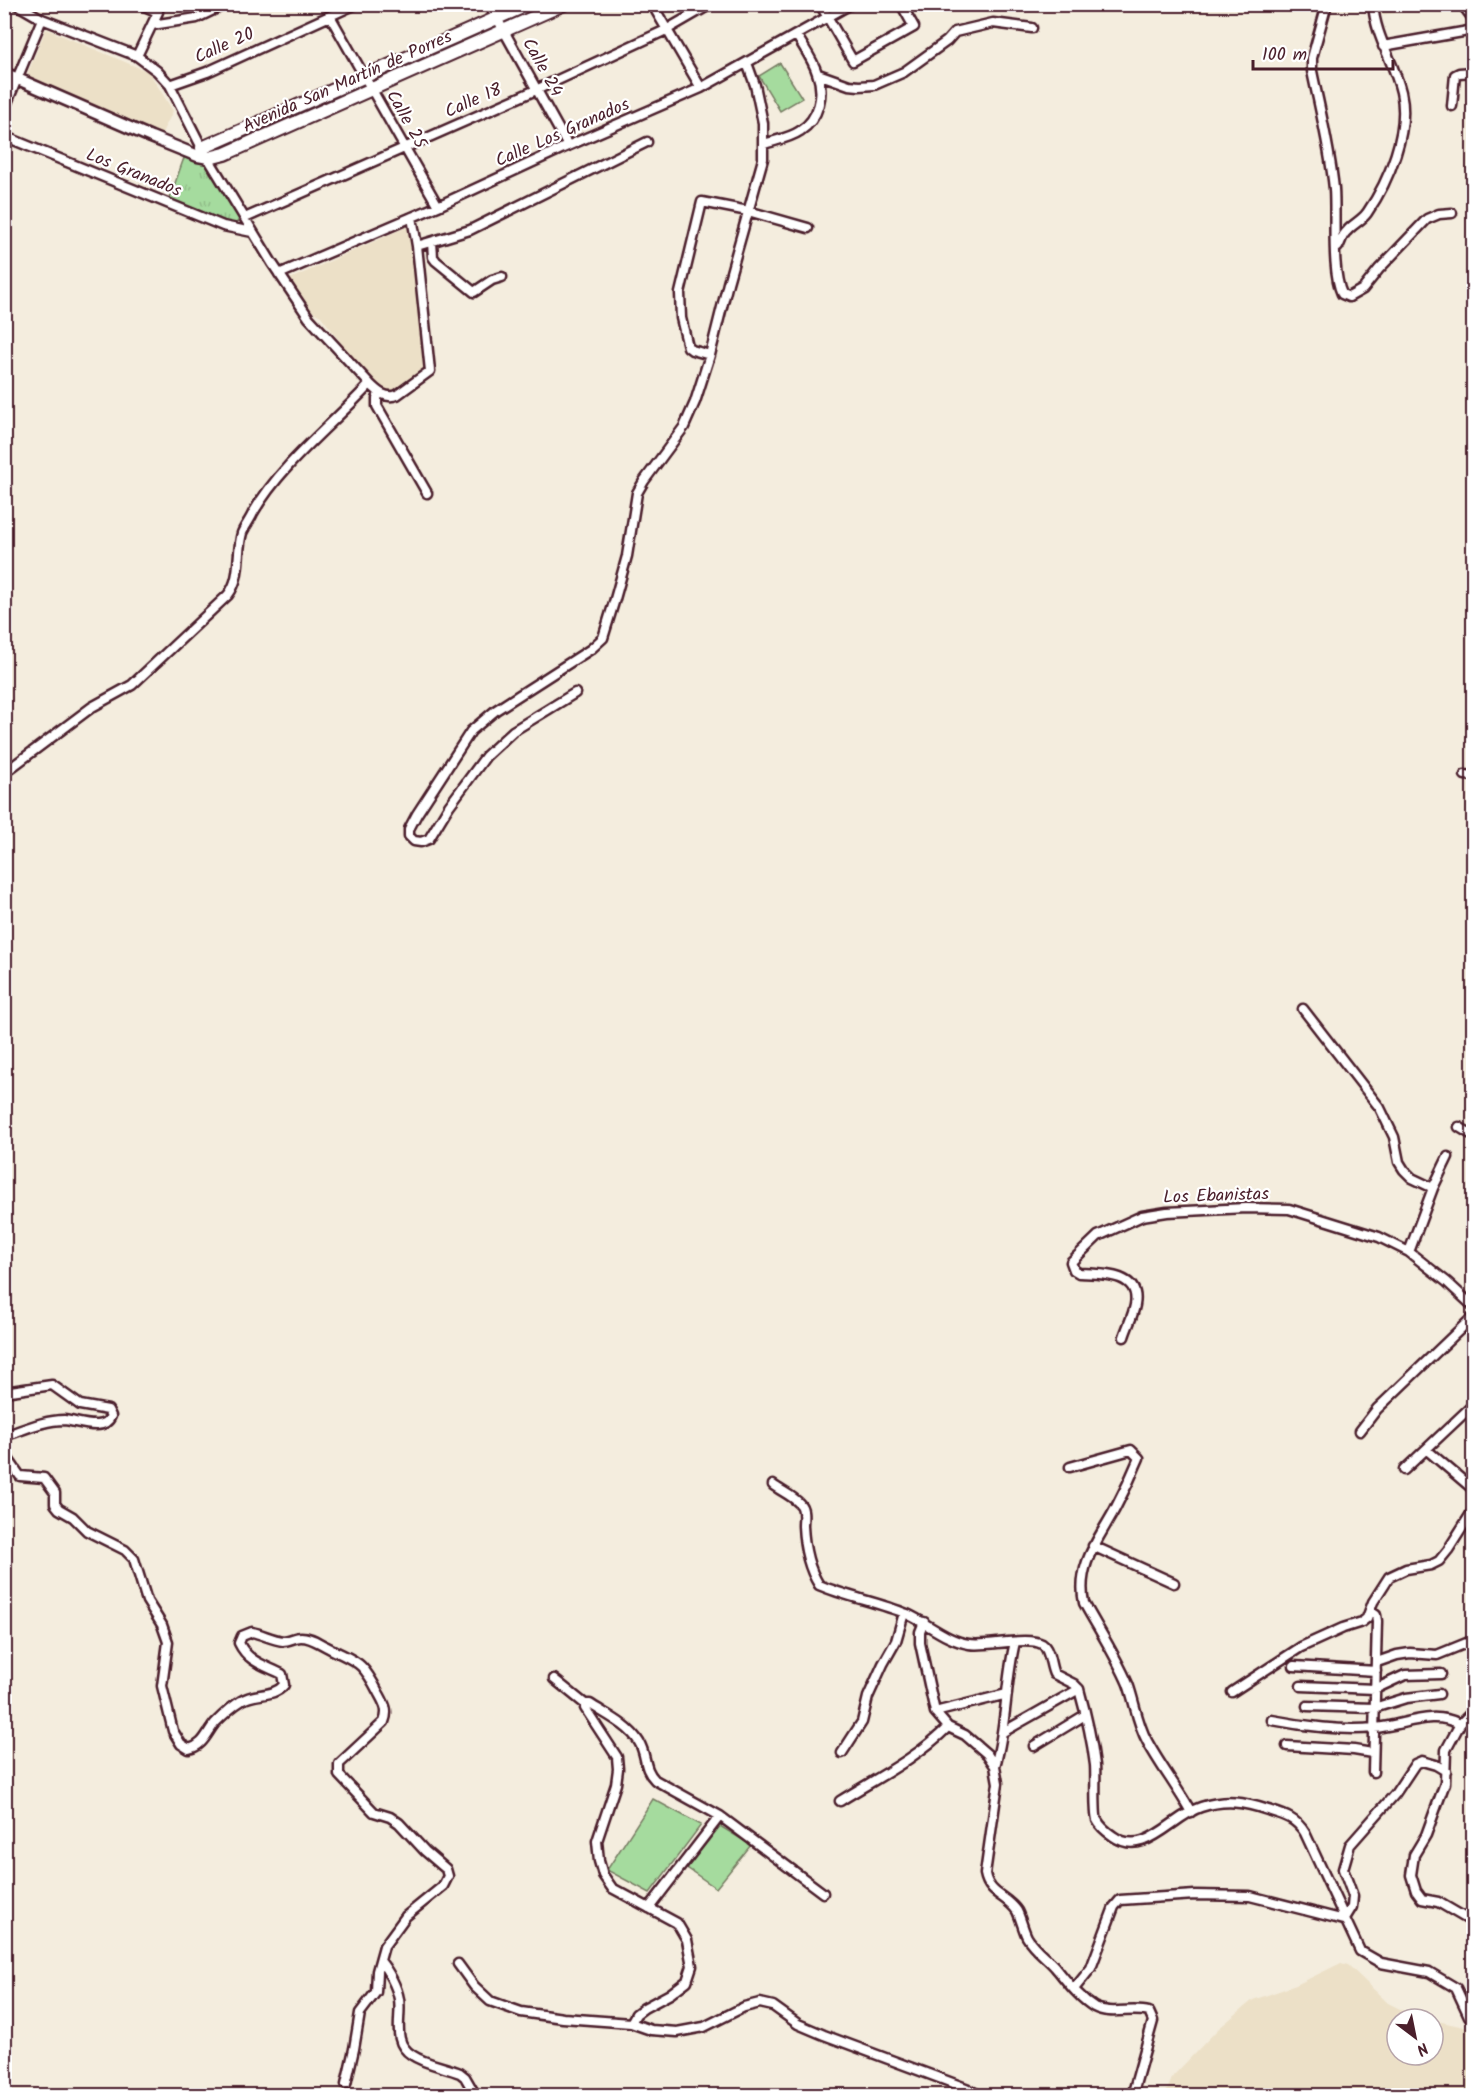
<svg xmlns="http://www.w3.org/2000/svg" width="1478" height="2100" font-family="Kalam,sans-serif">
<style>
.built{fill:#ece0c7}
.grass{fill:#a5db9e;stroke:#787d64;stroke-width:1.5}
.park{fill:url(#park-tufts);stroke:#787d64;stroke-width:1.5}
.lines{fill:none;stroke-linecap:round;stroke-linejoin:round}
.minor-casing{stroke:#4a1f2b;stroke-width:13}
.tertiary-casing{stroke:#4a1f2b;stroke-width:15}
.secondary-casing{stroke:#4a1f2b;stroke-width:16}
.minor{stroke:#fff;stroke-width:8}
.tertiary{stroke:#fff;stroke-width:10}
.secondary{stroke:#fff;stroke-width:12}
.labels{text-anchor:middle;stroke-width:4.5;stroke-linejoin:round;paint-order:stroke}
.street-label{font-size:18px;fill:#4a1f2b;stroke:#fff}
</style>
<defs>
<pattern id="park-tufts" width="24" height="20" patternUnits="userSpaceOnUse" patternTransform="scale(1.5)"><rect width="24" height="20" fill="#a5db9e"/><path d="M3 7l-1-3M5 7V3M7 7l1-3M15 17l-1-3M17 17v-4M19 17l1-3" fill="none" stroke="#90bc88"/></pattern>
</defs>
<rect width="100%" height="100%" fill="#f4edde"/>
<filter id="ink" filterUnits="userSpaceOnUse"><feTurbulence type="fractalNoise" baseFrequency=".0167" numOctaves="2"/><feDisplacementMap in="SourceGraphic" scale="12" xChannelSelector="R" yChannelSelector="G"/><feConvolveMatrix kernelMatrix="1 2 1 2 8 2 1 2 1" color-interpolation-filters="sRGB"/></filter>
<g filter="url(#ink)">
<path class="built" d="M1380,5H1394L1395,13L1380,15Z
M46,29L149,72L173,111L161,135L25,80Z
M411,225L428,370L395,394L388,395L347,351L321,316L306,308L290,279Z
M1341,1963L1348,1965L1388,2003L1408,2013L1429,2019H1397V2055H1433V2020L1473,2029V2095H1165L1173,2076L1218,2029L1253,2000L1296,1985Z"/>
<path class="grass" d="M493,24L496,29L380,79L374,78Z
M780,63L802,98L780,111L759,76Z
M362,81L364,86L215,150L213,151L210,148Z
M653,1799L701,1825L650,1893L607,1870Z
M720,1826L751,1845L716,1888L687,1868Z"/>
<path class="park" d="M185,155L210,163L240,217L235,226L169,200Z"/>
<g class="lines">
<g class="minor-casing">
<path id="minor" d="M16,4L42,19L137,56L157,71L170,85L202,148L272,263L309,318L370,384C378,392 386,399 397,395L430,371L417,246L412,217
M489,4L568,146
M652,4L701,88
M820,4L853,61L914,27L901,4
M1327,4L1312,58V71C1320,110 1330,149 1334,189C1336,216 1331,271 1342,294L1349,297L1363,289L1379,269L1427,219L1439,214L1452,213
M1462,4L1474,20
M330,16L438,206
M152,25L197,18L226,4
M1383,46L1474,30
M137,56L158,12L140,4
M818,74L849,85L859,86L874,85L904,72L947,41L955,32L993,23L1032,28
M170,85L207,72L356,4
M1452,106L1455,75L1459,73L1474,72
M4,110L42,19
M4,136L223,226L252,232
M764,144C776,140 790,138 800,131C819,119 825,94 817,73C813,60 804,48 797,36
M245,218L536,90L666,30L711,4
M432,242L433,257L436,261L474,292L492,280L502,277
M417,246L470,230L647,142
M1338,247C1341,242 1342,235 1347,231C1353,224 1361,221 1367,213C1389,181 1410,130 1401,92C1394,62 1375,36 1373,4
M279,274L438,206L563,148L701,88L851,4
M710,355L692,350L688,347L681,318L680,293L702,202L748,211L808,228
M379,393L377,399V406L427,493
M575,693L513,731L486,756L449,806L429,839L421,842L414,841L409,836V829L417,814L471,731L496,710L591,649L603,638L615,599L627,556L637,493L644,481L684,427L695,402L710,355L728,283L763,159V123L755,85L747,63
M4,773L92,707L132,685L228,595C242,577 236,554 242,533C245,526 250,520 253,513C282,463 331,426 370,384
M1465,775L1474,776
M1303,1009L1380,1108L1394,1137L1399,1162L1404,1170L1412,1178L1433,1188
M1459,1127L1474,1136
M1409,1252L1433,1188L1448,1157
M1124,1337C1127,1327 1133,1316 1135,1305C1141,1272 1100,1274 1079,1273L1074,1270L1071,1262L1098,1236L1142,1216L1167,1212L1246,1208L1289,1209L1379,1237L1409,1252L1447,1282L1474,1307
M4,1392L52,1385L80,1405L108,1410L111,1416C104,1433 77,1421 64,1420C44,1420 23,1430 4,1436
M1360,1431L1377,1409L1474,1316
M1427,1450L1474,1490
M4,1453L20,1476L44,1478L55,1493V1504L59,1509L73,1517L87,1531L125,1550L134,1559L147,1601L162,1625L168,1642L162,1686L173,1731L181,1744L189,1749C204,1745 206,1734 215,1723C223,1715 231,1707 241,1701C254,1692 273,1698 284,1685L282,1674C264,1665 248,1662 239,1643L242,1636L252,1632C262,1634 273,1640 283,1641C289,1641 295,1637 301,1637C312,1637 318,1643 327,1647C357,1663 361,1659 378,1692C384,1703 389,1710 384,1722L339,1764V1775L374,1812L390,1817L399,1823L425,1851L446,1869L448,1876L443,1886L406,1916L384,1946L377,1971L376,1992L360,2013L354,2049L346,2084
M1070,1467L1131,1450L1139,1458C1132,1475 1124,1492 1115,1509C1099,1539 1076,1565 1084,1603C1099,1630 1116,1656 1128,1684C1135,1703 1137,1723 1147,1741C1160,1765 1177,1787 1191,1812
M1404,1470L1474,1404
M773,1485C781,1491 793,1496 800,1504C805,1509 803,1519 803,1526C804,1546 809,1569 819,1585C847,1597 878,1602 907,1614C927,1623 947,1641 969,1644C987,1647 1028,1636 1042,1644C1050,1649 1050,1666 1054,1674L1074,1684L1079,1689C1086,1714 1092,1740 1095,1765C1096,1776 1094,1813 1097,1820C1100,1826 1107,1832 1113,1836C1145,1859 1172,1816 1201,1807C1226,1799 1244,1802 1268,1810C1284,1815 1296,1818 1305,1833L1360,1951L1381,1963L1429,1972L1456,1988L1469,2016L1474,2020
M1093,1546L1174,1583
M1370,1611L1376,1615L1377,1621L1373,1772
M924,1622L920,1632V1643L935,1712L948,1727L965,1735L987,1754L995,1766L998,1783L985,1874C989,1895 1006,1895 1017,1911C1021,1919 1023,1929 1027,1937C1034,1949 1046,1957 1055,1967C1067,1981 1078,1997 1094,2007C1111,2016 1131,2007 1149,2012L1153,2021L1132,2096
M1377,1662L1397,1655L1410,1653L1437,1655L1474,1640
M1294,1666L1376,1671
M554,1679L585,1704H590C605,1714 629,1725 639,1742C647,1755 643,1768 655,1780L720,1816L823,1893
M1301,1686L1375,1689L1405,1675L1441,1674
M1232,1692L1301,1647L1343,1628L1362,1622L1367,1618L1373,1602L1389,1577L1406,1569L1431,1565L1439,1561L1448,1550L1474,1509
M585,1704V1708L617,1757L618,1769L616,1784L597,1841L599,1861L603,1875L612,1888L677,1923L687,1940L692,1966L687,1981L670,1994L644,2008L636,2014L631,2023
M1307,1706L1374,1708L1406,1698L1439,1694
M1474,1710L1460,1724L1446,1750L1445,1783L1426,1835L1414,1855L1411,1875L1416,1891L1422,1899L1438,1902L1474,1923
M935,1712L1007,1694
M1272,1720C1302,1726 1344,1731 1374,1728C1404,1726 1431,1709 1460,1724
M1003,1732L1079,1689
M1034,1746L1085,1715
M1287,1746L1354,1750L1372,1753
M842,1753L862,1722L868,1697L883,1664L896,1641L904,1613
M995,1766C1007,1725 1005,1683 1015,1642
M840,1801C877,1778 917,1758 948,1727
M649,1908L720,1816
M380,1961C388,1970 397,1987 399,1999C402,2018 391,2042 412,2055C425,2064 445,2067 460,2073L465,2077L476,2096
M458,1964L474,1986L490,2001L521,2012L563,2018L631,2023L651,2030L677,2032L704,2027L744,2007L760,2003L773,2006L798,2024L824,2035L966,2088L980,2096
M1074,1989L1091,1968L1114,1907L1120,1900L1195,1895L1250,1896L1344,1920L1352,1907L1353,1896L1343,1869L1350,1845L1395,1794L1415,1764L1422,1761L1436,1765L1446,1771"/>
</g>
<g class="tertiary-casing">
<path id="tertiary" d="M4,73L151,137L198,156L209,158"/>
</g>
<g class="secondary-casing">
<path id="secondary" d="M202,148L529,4
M209,158L225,154L564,4"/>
</g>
<use href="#minor" class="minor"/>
<use href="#tertiary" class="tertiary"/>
<use href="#secondary" class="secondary"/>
</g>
</g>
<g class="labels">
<g class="street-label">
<text transform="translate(224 45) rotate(-24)" y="6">Calle 20</text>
<text transform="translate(543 67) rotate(61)" y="6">Calle 24</text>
<text transform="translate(347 81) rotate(-24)" y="6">Avenida San Martín de Porres</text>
<text transform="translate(473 100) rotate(-24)" y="6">Calle 18</text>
<text transform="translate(407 119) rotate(61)" y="6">Calle 25</text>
<text transform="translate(562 132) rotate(-24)" y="6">Calle Los Granados</text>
<text transform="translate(134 172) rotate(22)" y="6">Los Granados</text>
<text transform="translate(1216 1195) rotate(-2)" y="6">Los Ebanistas</text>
</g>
</g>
<rect width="1478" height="2100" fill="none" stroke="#fff" stroke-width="24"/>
<rect x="12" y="12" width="1454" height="2076" fill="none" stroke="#4a1f2b" stroke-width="2" filter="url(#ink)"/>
<g transform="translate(1415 2037) rotate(148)"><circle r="28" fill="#ffffff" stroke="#b7a5aa" stroke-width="1.5"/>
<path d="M0-4.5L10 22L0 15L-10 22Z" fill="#4a1f2b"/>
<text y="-9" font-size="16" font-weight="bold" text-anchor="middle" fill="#4a1f2b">N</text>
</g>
<path d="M1253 60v9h140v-9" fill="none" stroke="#4a1f2b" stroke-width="3"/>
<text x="1262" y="60" font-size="18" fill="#4a1f2b" stroke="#ffffff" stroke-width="4.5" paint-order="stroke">100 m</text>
</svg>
